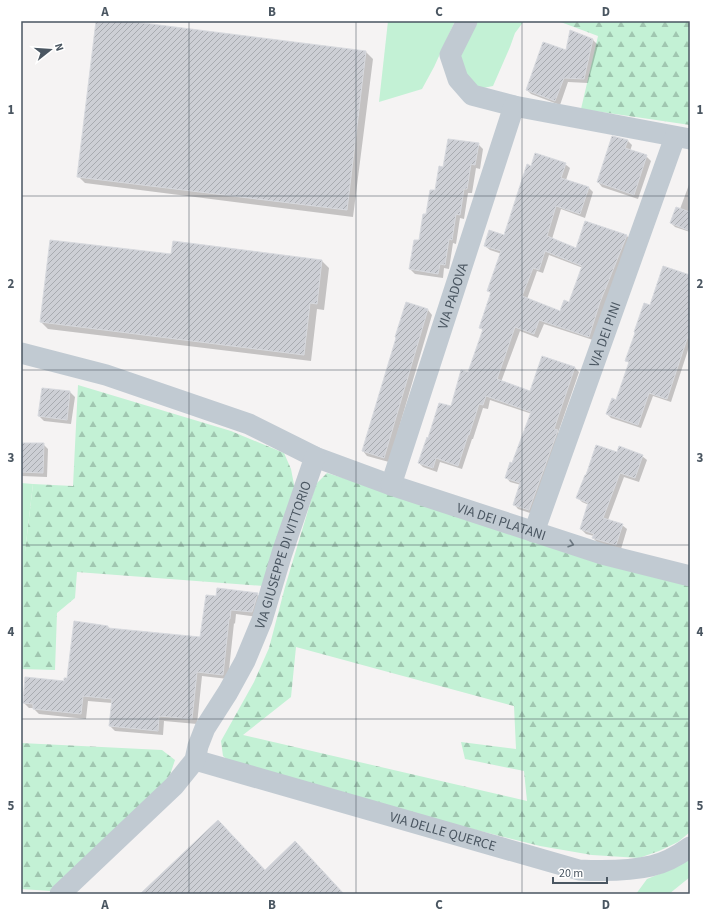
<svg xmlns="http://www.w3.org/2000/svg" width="711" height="915" font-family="'Source Sans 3',sans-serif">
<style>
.green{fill:#c3f1d5}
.forest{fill:url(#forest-firs);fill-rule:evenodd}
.shadow{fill:#0003;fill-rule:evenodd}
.building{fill:url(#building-hatch);stroke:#d7d9de;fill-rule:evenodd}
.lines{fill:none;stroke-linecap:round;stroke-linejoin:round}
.minor{stroke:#c1cad2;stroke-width:21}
.oneway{stroke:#6e7983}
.grid{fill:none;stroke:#4a5661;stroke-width:1;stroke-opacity:0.55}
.labels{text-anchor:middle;stroke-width:3.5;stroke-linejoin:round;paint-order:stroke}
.street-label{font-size:14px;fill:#4a5661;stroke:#fff}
.neatline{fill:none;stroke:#4a5661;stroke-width:1.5}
.grid-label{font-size:13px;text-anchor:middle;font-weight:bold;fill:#4a5661}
</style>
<defs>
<pattern id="forest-firs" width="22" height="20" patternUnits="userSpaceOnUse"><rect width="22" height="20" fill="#c3f1d5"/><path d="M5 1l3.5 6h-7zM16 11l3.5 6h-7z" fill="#a0c6b0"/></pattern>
<pattern id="building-hatch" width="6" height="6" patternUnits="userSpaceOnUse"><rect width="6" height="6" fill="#cdcfd5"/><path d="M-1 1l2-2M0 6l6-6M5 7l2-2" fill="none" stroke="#a8abb0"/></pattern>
</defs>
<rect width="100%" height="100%" fill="#f5f3f3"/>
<path class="green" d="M388,21H455L434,67L422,89L379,102Z
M476,21H524L515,33L510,47L493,86L478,89L464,78L460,55Z
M21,483L33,484L25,552H21Z
M690,858V877L669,894H636L647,879L667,871Z"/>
<path class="forest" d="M558,21H690V125L581,109L598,36Z
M78,385L231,431L284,453L291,469L296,495L264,586L77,572L75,598L57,613L55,670L21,669V552H25L33,484L73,486Z
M327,473L609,560L690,581V832L678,842L659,851L639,858L592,855L540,846L377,805L228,760L223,756L221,741L254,682L269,648L285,587L316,484ZM296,647L514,706L516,749L461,742L465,759L524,771L527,801L243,735L291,697Z
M21,743L162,750L175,760L167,784L51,891L21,889Z"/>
<path class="shadow" d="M97,21H119L366,52L373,59L353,217L85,183L78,176Z
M570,31L593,40L598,45L588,83L568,82L560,105L531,94L527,90L567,52Z
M627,140L632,145L630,151L646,156L651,161L638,199L602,187L598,182Z
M478,144L483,149L480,169L476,168L472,193H468L464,219L460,218L456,244L453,243L449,269L444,268L443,278L415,274L410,269L420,241L427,216L444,168Z
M565,164L570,168L566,180L589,188L593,192L585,218L561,209L552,239L577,249L586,222L627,236L631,240L593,340L544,324L538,338L520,331L501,382L531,392L575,368L579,372L558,433L561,435L533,514L518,509L514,504L521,485L510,482L506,477L513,464L532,414L490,400L488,409L483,408L473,439H472L462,469L440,462L437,472L423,467L419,463L429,439L451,408L468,373L484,331L480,328L491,294L488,290L502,254L490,250L485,246L504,237L532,167ZM549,255L583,268L570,303L561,312L527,299L537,271L543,273Z
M690,182V232L675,227L671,223L680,209Z
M172,256L322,261L329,268L324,310L317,309L311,361L48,329L41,322Z
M690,276V344L671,402L653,396L641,428L611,418L607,414L617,401L630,364L626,360L650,306Z
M428,310L432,315L389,462L367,456L363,451L397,338Z
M43,389L70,392L75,397L71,424L44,421L39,416Z
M21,444H43L48,449L47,477L21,476Z
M617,453L642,456L647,460L639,482L624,477L608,520L622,525L627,529L621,549L598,543L593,538L594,536L586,534L581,529L589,505L582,502L578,498Z
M257,594L262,599L257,617L236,614L235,624L234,623L228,679L202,676L197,724L164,721L163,735L115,731L110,726L112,703L88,701L86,719L39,714L33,708H29L24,703L65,682L108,627L111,629L201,638L217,598Z"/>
<path class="building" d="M96,21H127L366,51L347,210L77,177Z
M570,30L593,39L584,79L564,78L555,101L526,90L543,42L566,50Z
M612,136L628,140L625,148L647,155L634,195L597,182Z
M448,139L479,143L475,165L471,164L467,189H464L460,215L456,214L452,240L449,239L445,265L440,264L438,274L409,269L414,240H419L423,214H426L430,190H435L439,166L443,167Z
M535,153L566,163L561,178L589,187L580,214L556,206L547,236L576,248L585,221L627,235L600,302L589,337L539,320L534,334L515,327L497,379L530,391L542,356L575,367L554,429L558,430L529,510L513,505L520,483L505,478L510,462L512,463L531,412L486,396L483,405L479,404L469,435H468L458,466L436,458L433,468L418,463L427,437L428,438L439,403L451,406L461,370L468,372L483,329L479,328L491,292L487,291L501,251L484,246L489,230L504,235L527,164L531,166ZM545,251L582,266L569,302L564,300L560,311L522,296L533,268L539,270Z
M676,207L690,212V231L670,223Z
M50,240L171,254L173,241L322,260L317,304L310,303L304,355L40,322Z
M663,266L690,275V330L667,399L649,393L638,425L606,414L612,398L616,400L629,362L625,361L635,333L634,332L644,303L650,305Z
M406,302L428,309L384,458L362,451L396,338L395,337Z
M42,388L70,391L67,420L38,416Z
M21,443H44L43,473L21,472Z
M596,445L617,452L619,446L643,455L635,478L620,473L603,518L623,524L616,545L592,538L594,534L580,529L588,503L576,498L585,475H586Z
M217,588L258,593L252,612L231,610L230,619H229L223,675L197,672L192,719L159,716L158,731L109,726L112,699L83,696L81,714L33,709V704L23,703L25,677L64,681V678H67L74,621L108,626V628L200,637L206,595L216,596Z
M218,820L265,870L295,841L344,894H140Z"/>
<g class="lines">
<g class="minor">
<path d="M467,21L450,55L458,79L472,95L514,106L690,139"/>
<path id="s1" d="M21,353L106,375L249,424L315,457L391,485L602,554L690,576"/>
<path id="s2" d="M391,485L514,106"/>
<path id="s3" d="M534,532L675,137"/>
<path id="s4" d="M195,760L579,870C601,871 630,871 651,866C665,863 679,855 690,847"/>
<path id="s5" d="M60,894L174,786L195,760L198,746L205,728L228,692L245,661L262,620L282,553L315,457"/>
</g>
</g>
<defs><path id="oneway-chevron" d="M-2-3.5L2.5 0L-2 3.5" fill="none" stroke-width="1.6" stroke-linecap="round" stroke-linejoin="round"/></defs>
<use class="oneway" href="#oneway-chevron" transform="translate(571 544) rotate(17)"/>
<path class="grid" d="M189,21V894M356,21V894M522,21V894M21,196H690M21,370H690M21,545H690M21,719H690"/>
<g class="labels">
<g class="street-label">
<text dy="5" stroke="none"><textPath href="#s2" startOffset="199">VIA PADOVA</textPath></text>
<text dy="5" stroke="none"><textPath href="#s3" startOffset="210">VIA DEI PINI</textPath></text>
<text dy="5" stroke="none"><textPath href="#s1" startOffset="510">VIA DEI PLATANI</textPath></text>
<text dy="5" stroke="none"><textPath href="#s5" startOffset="415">VIA GIUSEPPE DI VITTORIO</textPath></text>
<text dy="5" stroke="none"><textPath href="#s4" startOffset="258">VIA DELLE QUERCE</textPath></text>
</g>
</g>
<rect width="711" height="915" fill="none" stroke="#ffffff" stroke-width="44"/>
<g transform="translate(50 50) rotate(73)" stroke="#ffffff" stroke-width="3" paint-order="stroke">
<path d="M0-3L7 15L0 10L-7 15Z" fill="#4a5661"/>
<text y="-6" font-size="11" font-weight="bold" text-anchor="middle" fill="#4a5661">N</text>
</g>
<path d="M553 877v6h54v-6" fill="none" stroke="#4a5661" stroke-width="2"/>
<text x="559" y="877" font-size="12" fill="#4a5661" stroke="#ffffff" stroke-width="3" paint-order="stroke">20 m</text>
<rect x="22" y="22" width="667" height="871" class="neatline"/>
<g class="grid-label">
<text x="105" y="16">A</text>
<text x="272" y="16">B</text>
<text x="439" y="16">C</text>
<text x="606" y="16">D</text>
<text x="11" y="114">1</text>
<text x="700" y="114">1</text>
<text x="11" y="288">2</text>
<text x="700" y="288">2</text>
<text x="11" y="462">3</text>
<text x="700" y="462">3</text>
<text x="11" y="636">4</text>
<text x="700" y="636">4</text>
<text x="11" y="810">5</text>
<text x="700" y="810">5</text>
<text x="105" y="909">A</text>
<text x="272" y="909">B</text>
<text x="439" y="909">C</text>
<text x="606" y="909">D</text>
</g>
</svg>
